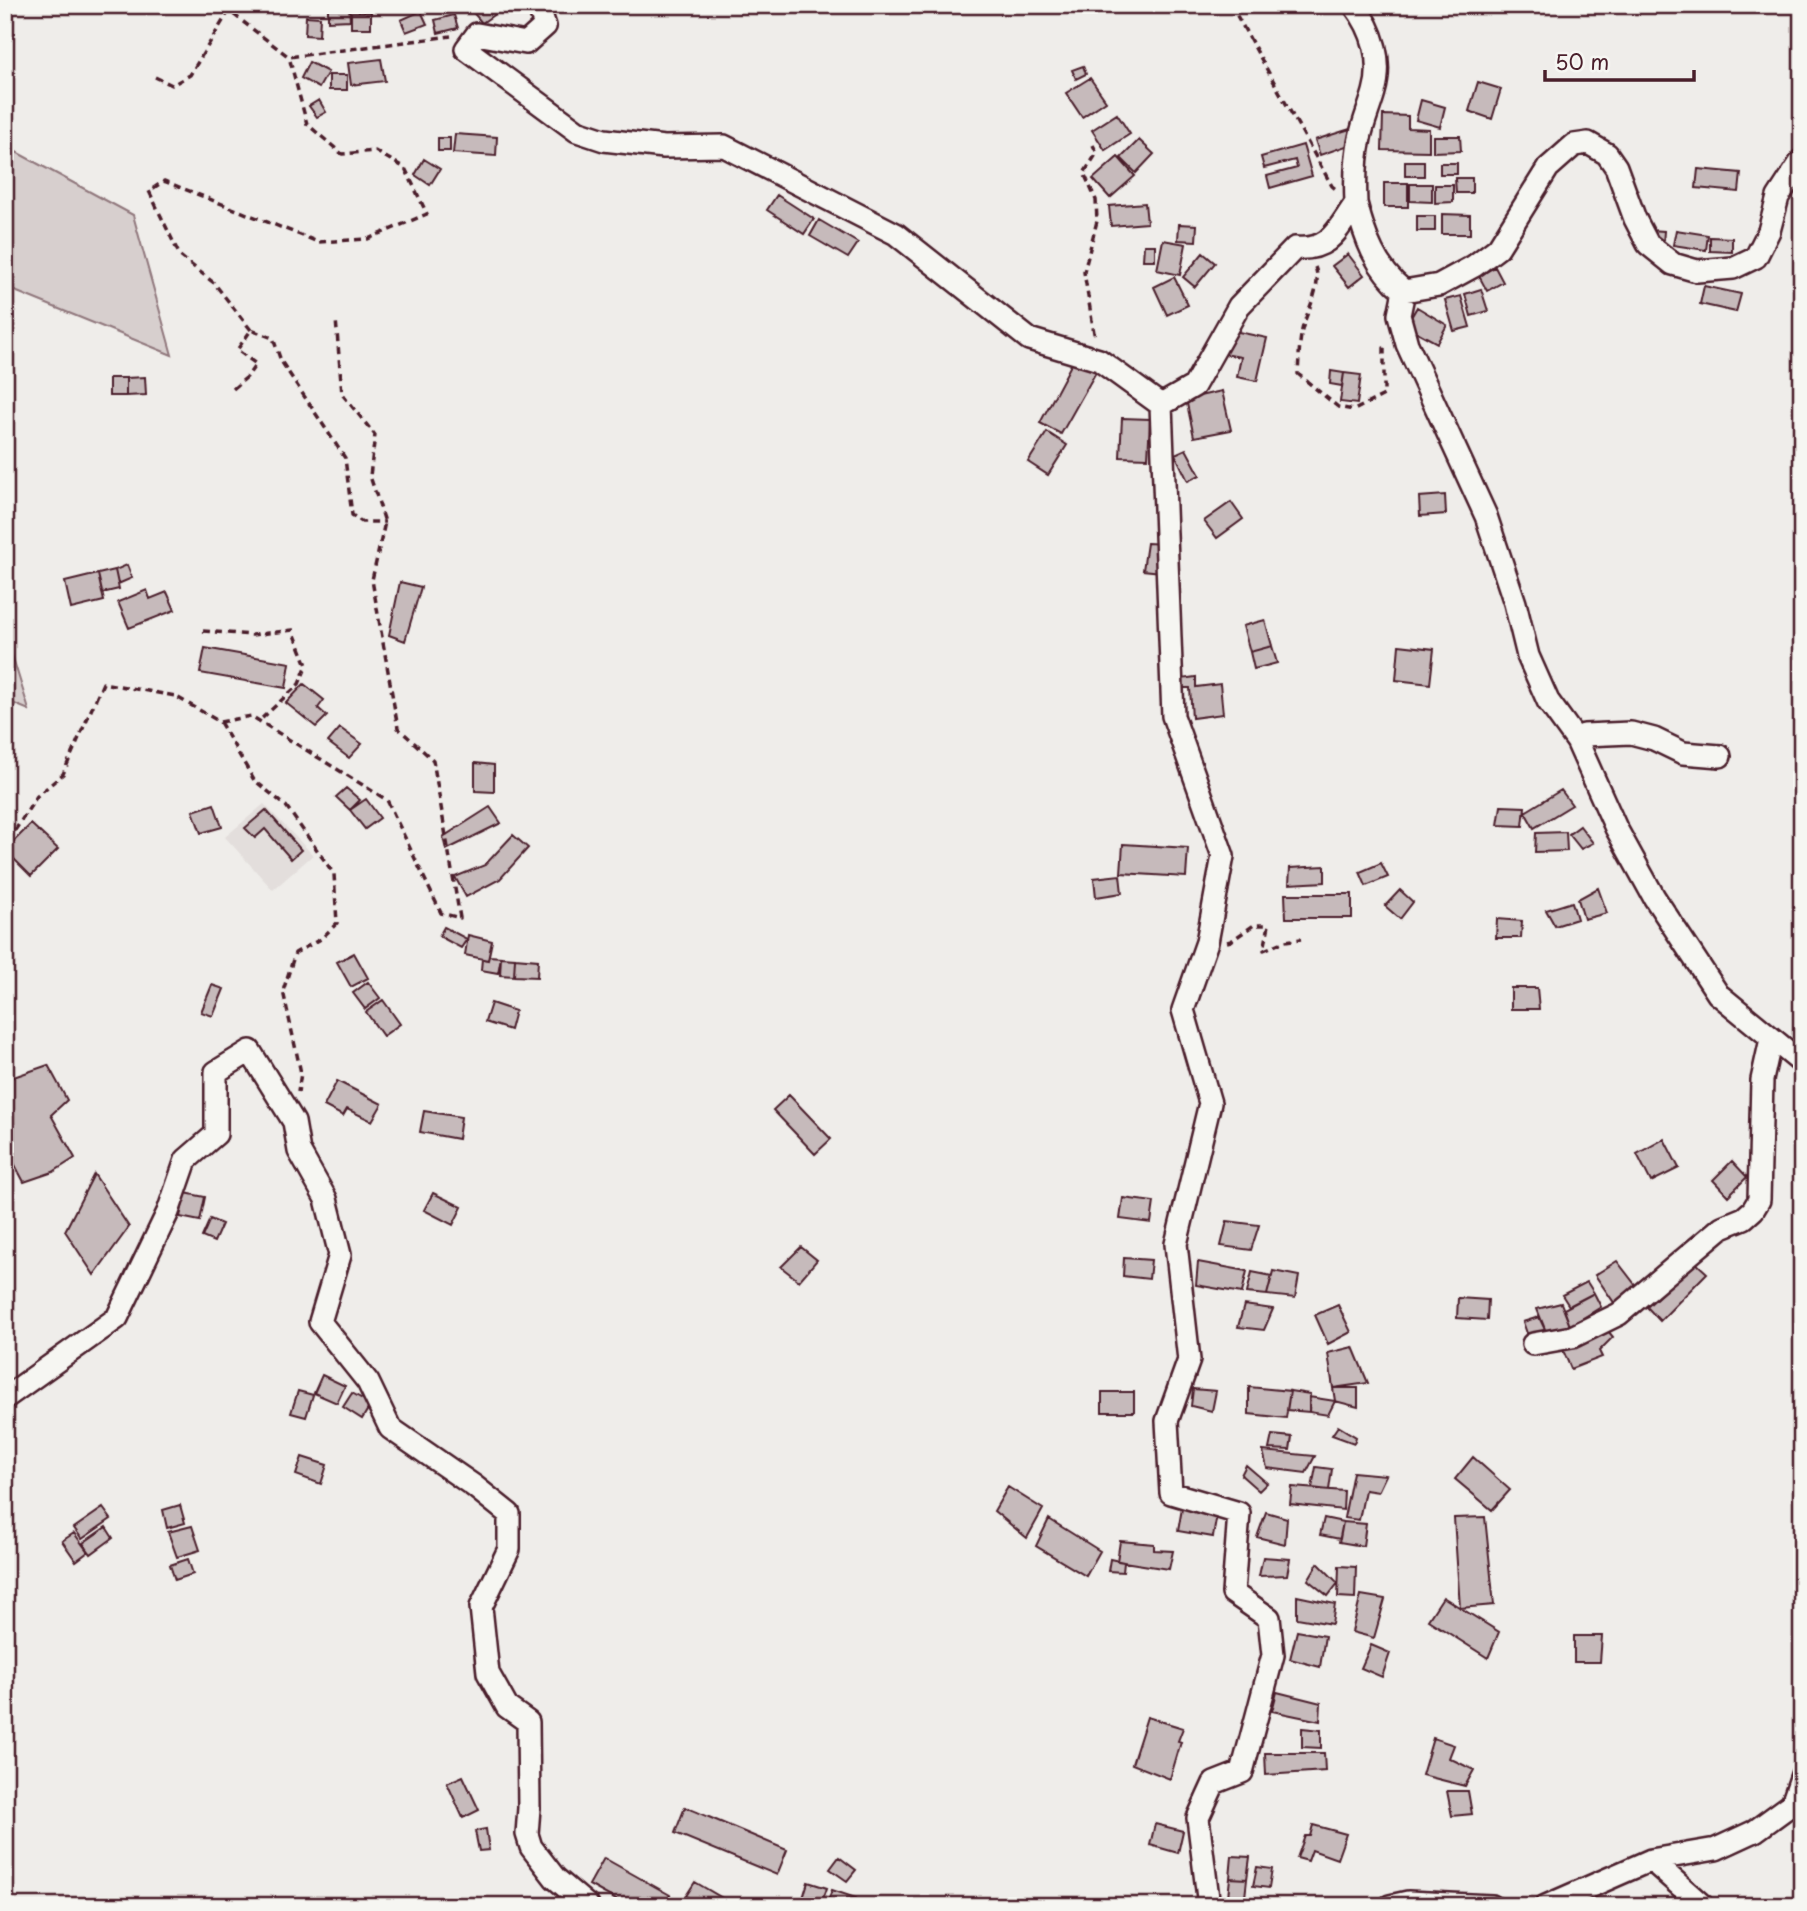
<svg xmlns="http://www.w3.org/2000/svg" width="1807" height="1911" font-family="'Playpen Sans',sans-serif">
<style>
.built{fill:#e3dedc}
.green{fill:#d7cfce;stroke:#90777c;stroke-width:2}
.building{fill:#c6babb;stroke:#4a1f2b;stroke-width:2}
.lines{fill:none;stroke-linecap:round;stroke-linejoin:round}
.street-casing{stroke:#4a1f2b;stroke-width:26}
.path{stroke:#4a1f2b;stroke-width:3.5;stroke-dasharray:7 5;stroke-linecap:butt}
.street{stroke:#f6f6f2;stroke-width:21}
</style>
<rect width="100%" height="100%" fill="#efedea"/>
<filter id="ink" filterUnits="userSpaceOnUse"><feTurbulence type="fractalNoise" baseFrequency=".0143" numOctaves="2"/><feDisplacementMap in="SourceGraphic" scale="14" xChannelSelector="R" yChannelSelector="G"/><feConvolveMatrix kernelMatrix="1 2 1 2 8 2 1 2 1" color-interpolation-filters="sRGB"/></filter>
<g filter="url(#ink)">
<path class="built" d="M264,804L313,855L273,890L225,837Z"/>
<path class="green" d="M5,146L133,215L172,355L5,287Z
M5,632L29,710L5,700Z"/>
<path class="building" d="M477,5H494L499,11L482,23L471,10Z
M349,6L350,20L328,21V7Z
M421,11L427,24L406,32L401,20Z
M351,12H371V28H351Z
M454,15L458,28L438,33L435,20Z
M306,16L320,17L319,36L305,35Z
M381,59L385,81L351,85L348,63Z
M309,62L328,72L319,88L301,78Z
M1083,66L1086,74L1076,79L1072,70Z
M329,75H347V90H329Z
M1090,78L1106,101L1082,117L1066,93Z
M1478,82L1501,89L1492,119L1469,111Z
M319,100L326,112L317,117L309,106Z
M1421,100L1445,107L1440,127L1416,120Z
M1117,114L1130,134L1105,150L1092,130Z
M1383,115L1408,116V128L1429,129V151L1382,150Z
M1350,129L1355,143L1320,155L1315,140Z
M455,134L497,137L496,156L453,153Z
M1433,136H1460L1461,151L1433,152Z
M438,138H450V151H438Z
M1139,140L1154,154L1136,173L1121,158Z
M1303,145L1312,176L1270,188L1267,176L1297,168L1295,160L1264,168L1261,157Z
M1118,157L1135,176L1110,198L1093,179Z
M424,159L440,169L430,185L415,175Z
M1405,161H1424V176H1405Z
M1440,163H1457V174H1440Z
M1698,169L1741,173L1739,192L1696,188Z
M1455,178H1472V193H1456Z
M1384,183H1408V207H1384Z
M1410,184H1432V202L1410,201Z
M1435,185H1453V202L1435,203Z
M777,195L814,219L804,234L767,210Z
M1145,203L1147,223L1111,226L1109,206Z
M1442,214L1470,215V234H1442Z
M1417,216H1435V231H1417Z
M819,220L858,243L848,258L810,236Z
M1179,224L1197,225L1196,241L1178,240Z
M1650,230L1664,231L1663,244L1650,243Z
M1676,230L1708,235L1706,250L1673,245Z
M1710,237L1732,238V252L1710,251Z
M1163,240L1186,244L1180,275L1157,270Z
M1144,245H1155V260H1143Z
M1203,253L1215,263L1195,287L1183,277Z
M1348,254L1364,275L1349,287L1332,266Z
M1495,267L1503,282L1487,291L1479,276Z
M1174,277L1188,305L1167,315L1154,287Z
M1704,286L1741,294L1736,312L1700,304Z
M1481,289L1488,311L1471,316L1465,294Z
M1461,296L1470,327L1454,331L1445,300Z
M1417,307L1447,325L1437,343L1406,326Z
M1229,330L1267,338L1257,381L1237,377L1241,357L1224,354Z
M1073,361L1096,372L1061,434L1040,423Z
M1331,371L1344,373L1342,386L1330,384Z
M1344,373L1361,375L1357,404L1340,402Z
M145,377L146,395L126,396V378Z
M109,378H126V396H109Z
M1222,391L1231,430L1194,437L1186,399Z
M1122,418L1150,419L1148,458L1120,457Z
M1047,432L1067,445L1048,475L1028,462Z
M1186,449L1200,475L1188,481L1175,454Z
M1445,495L1446,514L1420,516L1419,497Z
M1231,502L1243,519L1217,538L1204,521Z
M1147,543L1164,544L1161,572L1143,570Z
M127,565L132,578L118,584L115,570Z
M115,570L119,589L102,593L98,574Z
M98,574L104,601L71,609L65,582Z
M400,582L421,587L405,641L389,635Z
M147,590L150,599L167,592L175,610L129,628L118,602Z
M1265,620L1272,646L1250,652L1243,626Z
M1399,645L1434,649L1430,684L1396,680Z
M1272,646L1277,663L1254,669L1250,652Z
M205,648L290,663L286,688L200,673Z
M1196,677V687L1220,684L1223,714L1192,718L1190,688H1182L1181,679Z
M304,684L324,700L318,708L327,716L316,727L286,703Z
M340,728L362,744L349,758L328,742Z
M475,763L494,765V792L475,791Z
M346,788L360,800L350,810L336,797Z
M1561,790L1572,805L1534,828L1525,812Z
M366,799L380,818L365,829L350,810Z
M214,804L222,827L201,833L193,811Z
M1501,806L1525,807L1523,826L1498,825Z
M490,807L501,823L446,850L443,837Z
M266,810L301,850L291,859L265,829L255,838L245,828Z
M31,824L58,849L31,876L5,850Z
M1580,826L1593,843L1581,849L1569,834Z
M1566,832L1567,851L1535,852L1536,833Z
M513,835L528,848L500,879L466,897L455,877L485,865Z
M1123,844L1188,848L1186,877L1121,873Z
M1381,863L1388,877L1366,886L1360,872Z
M1325,866V882L1289,884L1290,868Z
M1120,875L1122,893L1096,897L1094,878Z
M1598,888L1607,913L1584,919L1578,899Z
M1400,890L1413,902L1400,919L1385,906Z
M1285,894H1352V918H1286Z
M1572,902L1577,919L1555,926L1546,910Z
M1497,919L1522,921L1521,938H1496Z
M444,927L467,939L461,948L439,936Z
M468,935L492,941L488,960L465,955Z
M354,953L368,978L351,987L337,962Z
M489,956L501,957L498,973L481,970L482,959L488,960Z
M501,957L515,958L514,976L500,975Z
M515,958L538,960L537,977L514,976Z
M368,982L380,998L365,1009L353,993Z
M212,985L224,989L213,1016L201,1012Z
M1511,988H1537L1539,1009H1511Z
M383,1000L400,1024L383,1036L366,1012Z
M491,1003L515,1011L510,1030L485,1022Z
M48,1065L67,1100L51,1115L75,1158L53,1172L24,1182L5,1146V1080Z
M337,1081L382,1104L372,1121L347,1109L343,1116L324,1106Z
M789,1095L831,1139L815,1154L773,1110Z
M424,1111L461,1117L458,1139L420,1132Z
M1664,1139L1679,1168L1651,1182L1637,1154Z
M1732,1161L1747,1177L1728,1196L1713,1180Z
M94,1174L129,1227L94,1275L65,1231Z
M185,1193L205,1197L200,1221L180,1217Z
M433,1193L462,1207L453,1225L424,1210Z
M1123,1198L1154,1202L1151,1223L1120,1219Z
M210,1219L222,1224L214,1242L202,1237Z
M1227,1221L1259,1225L1251,1250L1221,1246Z
M801,1247L817,1260L799,1281L781,1267Z
M1124,1258L1151,1260L1149,1279L1123,1276Z
M1617,1261L1637,1287L1615,1304L1595,1275Z
M1198,1262L1247,1271L1242,1293L1196,1285Z
M1695,1262L1707,1273L1660,1321L1647,1307Z
M1273,1271L1299,1276L1295,1298L1267,1295Z
M1252,1272L1272,1276L1267,1295L1247,1293Z
M1587,1282L1594,1293L1569,1306L1562,1295Z
M1594,1293L1601,1307L1570,1326L1564,1309Z
M1458,1298L1488,1300L1487,1320L1457,1318Z
M1561,1303L1570,1326L1547,1334L1537,1309Z
M1244,1305L1273,1309L1264,1330L1238,1327Z
M1338,1305L1351,1332L1328,1344L1315,1315Z
M1539,1317L1547,1334L1529,1339L1523,1322Z
M1604,1326L1613,1337L1599,1351L1602,1357L1571,1369L1562,1348Z
M1353,1347L1368,1383L1333,1388L1328,1353Z
M322,1375L345,1386L337,1403L314,1393Z
M1249,1387L1290,1391L1286,1418L1249,1414Z
M1333,1388H1358V1407L1335,1401Z
M1193,1389L1216,1391L1212,1411L1191,1406Z
M298,1391L313,1395L306,1417L291,1413Z
M1290,1391L1310,1394L1309,1412L1287,1410Z
M1102,1392H1134V1412H1102Z
M352,1393L371,1404L362,1419L343,1407Z
M1309,1397L1335,1401L1328,1415L1309,1412Z
M1338,1426L1356,1437L1354,1443L1332,1435Z
M1272,1435L1292,1437L1290,1450L1269,1449Z
M1263,1451L1315,1456L1306,1473L1267,1468Z
M302,1457L327,1465L321,1484L296,1475Z
M1473,1457L1510,1490L1492,1510L1455,1479Z
M1246,1465L1267,1483L1259,1491L1241,1475Z
M1316,1467L1332,1469L1329,1490L1312,1488Z
M1353,1472L1386,1475L1378,1492L1365,1490L1359,1520L1344,1518Z
M1008,1487L1043,1509L1027,1538L994,1511Z
M1292,1487L1344,1491L1343,1510L1290,1504Z
M1183,1503L1218,1509L1213,1537L1178,1531Z
M180,1505L185,1523L167,1528L163,1510Z
M103,1508L111,1519L82,1539L74,1528Z
M1266,1512L1287,1518L1285,1544L1257,1537Z
M1485,1517L1494,1605L1460,1608L1454,1518Z
M1324,1518L1343,1522L1340,1539L1320,1535Z
M1049,1519L1100,1551L1086,1576L1036,1546Z
M1343,1522L1366,1524L1363,1546L1339,1542Z
M192,1526L200,1550L177,1557L168,1532Z
M106,1527L113,1538L91,1554L83,1543Z
M74,1533L88,1552L76,1561L62,1541Z
M1120,1541L1154,1544V1550L1173,1551L1169,1569L1117,1561Z
M1263,1557L1290,1559L1287,1575L1259,1576Z
M188,1559L193,1574L175,1580L170,1565Z
M1110,1559L1124,1562L1123,1572L1108,1571Z
M1318,1563L1338,1583L1328,1596L1308,1580Z
M1339,1566L1356,1567L1355,1598L1338,1597Z
M1361,1595L1385,1599L1374,1638L1352,1632Z
M1297,1596L1335,1604L1332,1624L1297,1618Z
M1443,1597L1499,1632L1488,1658L1428,1620Z
M1297,1631L1325,1636L1320,1667L1290,1659Z
M1574,1636H1602L1600,1662H1574Z
M1371,1645L1390,1653L1382,1677L1361,1668Z
M1277,1692L1321,1703L1320,1721L1272,1711Z
M1147,1717L1183,1728L1178,1741L1181,1742L1170,1779L1132,1764Z
M1302,1728L1321,1730V1748L1302,1747Z
M1433,1738L1454,1745L1449,1758L1474,1770L1465,1786L1422,1775Z
M1265,1753H1324L1325,1771L1266,1775Z
M463,1776L479,1810L463,1818L447,1783Z
M1447,1791H1468L1472,1814L1452,1816Z
M685,1807L787,1850L777,1875L675,1833Z
M1155,1824L1183,1831L1178,1853L1150,1845Z
M1313,1825L1346,1834L1337,1859L1312,1850L1308,1861L1297,1858L1305,1836H1310Z
M486,1829L489,1850L479,1851L475,1831Z
M1232,1856L1250,1857L1247,1879L1230,1878Z
M839,1857L856,1870L847,1881L830,1869Z
M604,1858L670,1895L665,1903L671,1906H627L589,1885Z
M1257,1867L1272,1869L1269,1888L1253,1886Z
M1230,1878L1247,1879L1244,1906H1227Z
M695,1882L722,1898L718,1906H702L686,1896Z
M808,1882L827,1888L821,1905L803,1898Z
M832,1890L856,1898L853,1906H826Z"/>
<g class="lines">
<g class="street-casing">
<path id="street" d="M538,5L545,26L526,43L477,34L466,49L577,131L604,140L664,147L724,146L896,234L1029,339L1099,360L1161,405L1173,716L1223,856L1207,942L1183,1010L1210,1103L1176,1244L1189,1360L1167,1421L1171,1493L1239,1513L1233,1593L1269,1618L1273,1655L1242,1772L1214,1783L1198,1818L1209,1906
M1354,5C1373,30 1383,61 1374,92C1370,107 1363,122 1360,138C1355,160 1355,181 1356,203
M1802,160L1778,197L1769,231L1756,257L1733,268L1697,271L1673,264L1648,244L1635,219L1616,167L1607,154L1588,143L1574,145L1548,168L1498,248L1474,266L1439,285L1404,291L1399,315L1407,344L1486,516L1515,603L1528,656L1548,701L1577,741L1616,828L1654,897L1718,994L1802,1063
M1161,405L1194,386L1239,306L1295,248C1331,251 1337,229 1356,203C1365,238 1375,268 1404,291
M1577,741L1584,735L1631,733L1654,739L1683,753L1720,756
M1533,1344L1572,1337L1619,1314L1722,1227L1744,1218L1753,1210L1759,1200L1762,1080L1771,1039
M5,1398L117,1318L168,1212L186,1160L216,1134V1072L250,1051L294,1122L299,1151L326,1199L340,1255L320,1322L368,1382L390,1428L474,1486L509,1514V1549L481,1607L488,1673L507,1707L528,1722L529,1808L527,1834L531,1847L555,1878L588,1906
M1651,1860L1703,1906
M1390,1906L1408,1902L1492,1906
M1546,1906L1651,1860L1716,1849L1755,1831L1792,1804L1802,1775"/>
</g>
<path class="path" d="M1231,5L1332,186L1337,190
M155,77L172,85L190,75L229,11L289,57L451,36
M1093,145L1097,153L1084,173L1096,200L1097,221L1084,272L1095,339
M1315,267C1323,286 1306,312 1302,330C1299,345 1299,360 1298,374L1338,407L1354,410L1384,395V348L1387,347
M251,330L214,283L180,256L149,191L164,181L318,242L368,239L427,214L405,168L375,151L342,154L307,124L289,57
M233,389L247,377L256,364L237,350L251,330L273,338L281,361L345,458L352,515L362,522H385
M203,631L252,635L293,630L307,665L299,684L258,722
M220,722L251,716L387,800L441,913L460,918L433,760L398,728L372,580L385,522L370,476L375,435L342,394L336,319
M5,836L12,835L37,796L63,774L103,683L175,696L220,722L254,780L286,806L334,874L337,923L321,939L295,953L283,991L301,1073L298,1092
M1227,942L1231,941L1254,925H1269L1264,950L1285,941L1301,939"/>
<use href="#street" class="street"/>
</g>
</g>
<rect width="1807" height="1911" fill="none" stroke="#f6f6f2" stroke-width="28"/>
<rect x="14" y="14" width="1779" height="1883" fill="none" stroke="#4a1f2b" stroke-width="2.5" filter="url(#ink)"/>
<path d="M1545 70v10h149v-10" fill="none" stroke="#4a1f2b" stroke-width="3.5"/>
<text x="1555" y="70" font-size="21" fill="#4a1f2b" stroke="#f6f6f2" stroke-width="5" paint-order="stroke">50 m</text>
</svg>
